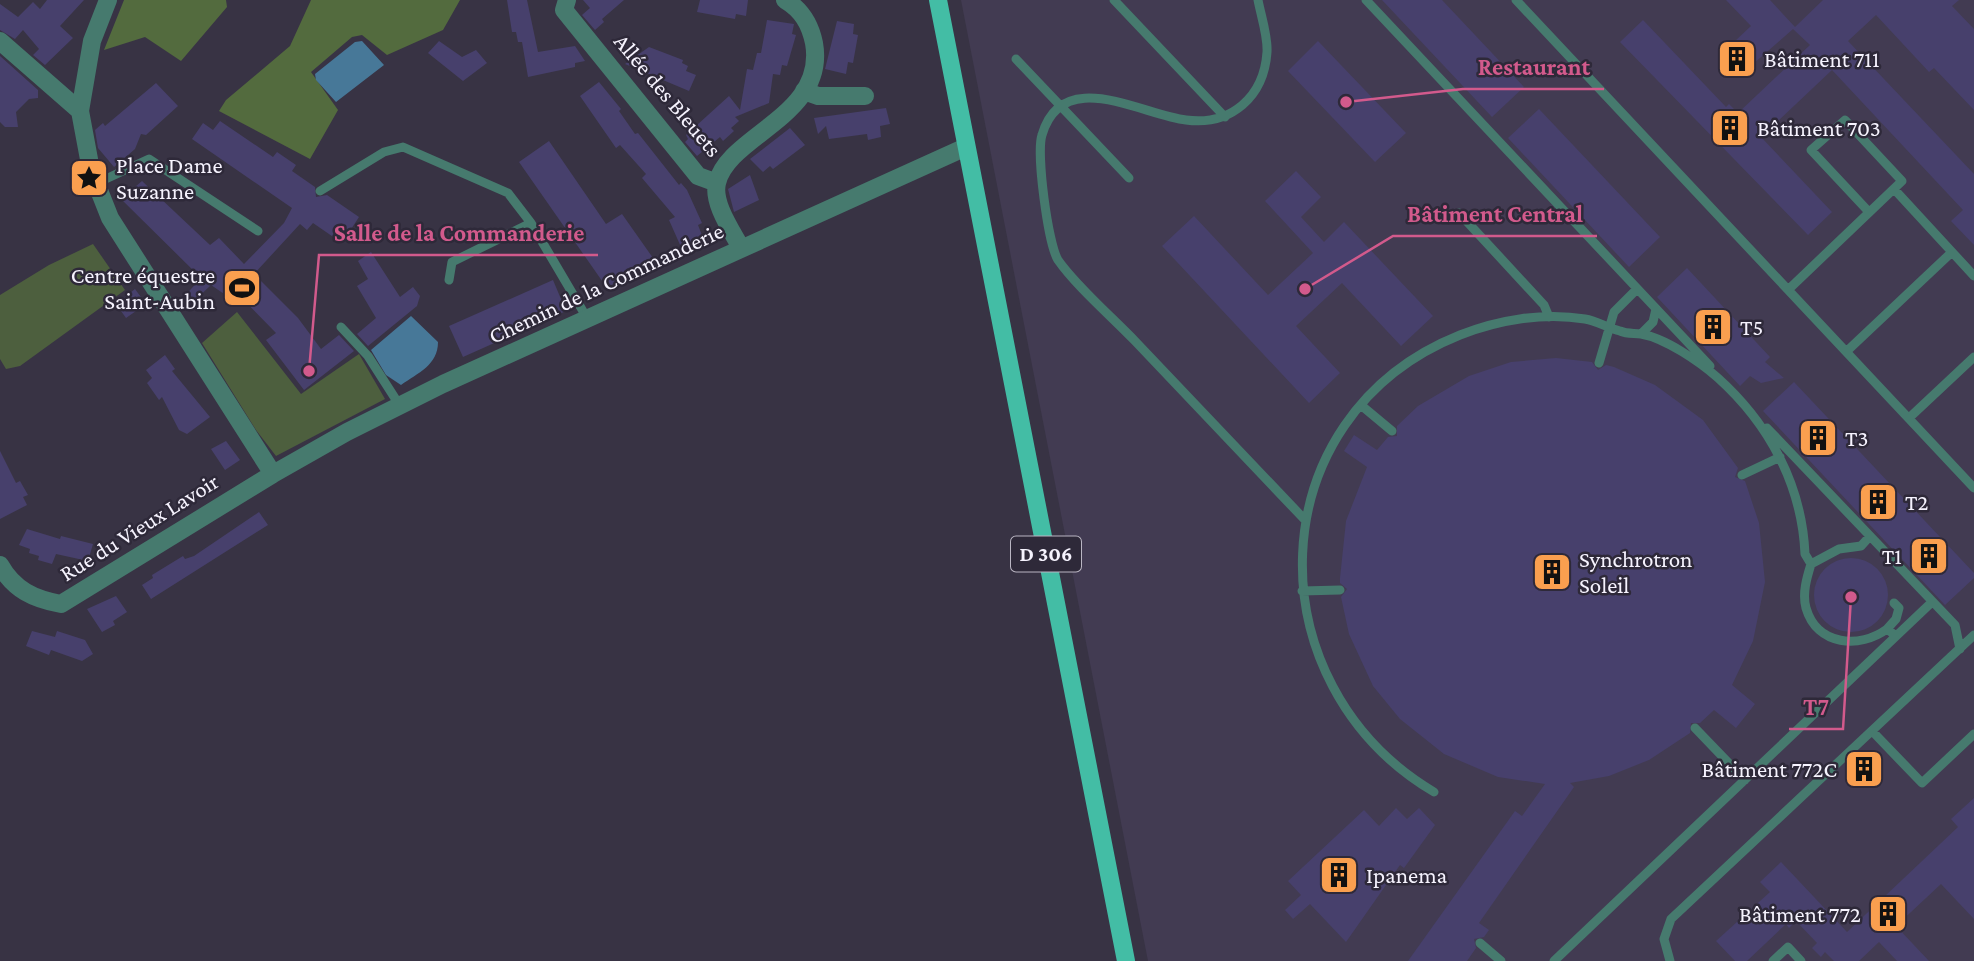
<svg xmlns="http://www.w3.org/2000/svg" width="1974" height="961" font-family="'Crimson Pro',serif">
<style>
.built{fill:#423b52}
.green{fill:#4d5f3e}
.forest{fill:#536b3e}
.water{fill:#477898}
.building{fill:#47406c}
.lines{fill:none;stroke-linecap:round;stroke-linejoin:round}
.service{stroke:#467a6e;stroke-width:9}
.minor{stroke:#467a6e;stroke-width:18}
.primary{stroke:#43bda5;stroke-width:18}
.labels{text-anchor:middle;stroke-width:5;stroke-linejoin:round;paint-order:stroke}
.shield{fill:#2e2939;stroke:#bab6c3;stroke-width:2}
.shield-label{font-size:21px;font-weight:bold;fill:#f6f3fe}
.poi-label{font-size:23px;fill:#f6f3fe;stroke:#2e2939;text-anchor:start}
.street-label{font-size:23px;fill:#f6f3fe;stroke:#2e2939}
.leader{fill:none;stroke:#d25a8c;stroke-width:2.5}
.callout-dot{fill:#d25a8c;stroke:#2e2939;stroke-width:2.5}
.callout-label{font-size:24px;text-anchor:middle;font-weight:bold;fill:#d25a8c;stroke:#2e2939;stroke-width:5;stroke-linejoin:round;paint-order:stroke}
</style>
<rect width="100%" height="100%" fill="#383344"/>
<path class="built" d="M961,0H1974V961H1148Z"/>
<path class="green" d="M93,244L125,290L20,366L6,369L0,359V295L49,265Z
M237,312L301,394L359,354L385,399L276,456L256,430L202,343Z"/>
<path class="forest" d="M124,0H226L227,7L181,61L145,37L104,50Z
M311,0H460L443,30L387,55L362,35L352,37L311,72L338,110L310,159L219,111L226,100L290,46Z"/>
<path class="water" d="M362,41L384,65L336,102L316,80L315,74L355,42Z
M411,316L438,342C438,365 418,373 401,385L386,375L371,350Z"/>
<path class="building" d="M47,0H84L60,26L73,38L45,65L33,55L39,49L23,30L15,39L0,30V4L18,17L33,2L40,9Z
M507,0H527L538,52L575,46L585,61L575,63V67L528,77L522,42H518L516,32H512Z
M583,0H624L602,19L604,22L595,30L582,15L590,8Z
M700,0H748L746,16L736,14L735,19L697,12Z
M1382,0H1442L1524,87L1492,117Z
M1726,0H1770L1795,27L1823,0H1959L1952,6L1974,29V110L1934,68L1929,72L1876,15L1848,41L1974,174V245L1951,221L1963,210L1832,70L1761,137L1832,212L1808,235L1620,42L1643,20L1726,107L1729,104L1738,113L1810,45L1793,29L1737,78L1718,57L1751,26Z
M767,20L794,24L792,34L796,35L787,66L782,65L780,75L773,74L769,103L735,117L739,121L731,128L734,131L723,141L720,137L697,156L685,142L688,139L686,135L729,96L740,110L747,69L753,70L757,53H761Z
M837,21L854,24L853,34L858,35L853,63L848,62L846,74L825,69Z
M439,41L462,57L476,50L487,63L463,81L428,53Z
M1318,41L1406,133L1375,162L1288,71Z
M649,47L683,60L682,63L688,66L686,71L696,75L689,91L625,64Z
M0,56L38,90V98L29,99L16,112L18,127H5L0,122Z
M599,82L621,109L619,111L635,134L638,133L679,185L681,183L687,190L702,223L698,225L703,238L681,247L669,220L675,217L642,178L646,174L620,145L616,148L580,96Z
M156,83L178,106L146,135L141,134L135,149L114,167L98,148L95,130L103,123L105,126Z
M886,108L890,124L880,126L881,137L868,140L867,134L829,139L826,126L818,134L814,118Z
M1539,109L1660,237L1629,267L1508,138Z
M220,121L273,157L277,152L296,165L292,171L315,187L316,197L327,195L359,217L342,243L313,223L307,230L300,224L254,274L298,318L321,349L339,335L354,351L304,390L266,340L276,333L236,292L230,298L211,285L189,306L182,299L201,278L121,199L142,181L210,245L219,238L244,264L284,223L292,208L192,139L203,123L213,130Z
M790,128L805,145L773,169L770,166L763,172L750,159Z
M549,141L606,224L622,214L653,258L607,288L519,162Z
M1296,171L1321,197L1301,217L1324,242L1344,222L1433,316L1401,346L1342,283L1296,326L1340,373L1309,403L1162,246L1194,216L1268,295L1313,253L1265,201Z
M750,175L759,200L734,212L728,189Z
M371,252L400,297L413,287L420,296L417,306L368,346L357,334L376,318L357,286L368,279L358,261Z
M1687,268L1770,357L1765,362L1784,378L1761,383L1750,376L1740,386L1657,297Z
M553,280L566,311L463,357L449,326Z
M135,289L146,304L126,318L116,304Z
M165,355L175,369L172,371L210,417L187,434L179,430L162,397L159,400L147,383L152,378L146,370Z
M1556,358L1592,362L1598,370L1606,365L1614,367L1655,385L1703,420L1738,468L1735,477L1745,481L1759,523L1765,582L1753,641L1732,685L1755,704L1736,728L1714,710L1700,723H1691L1690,733L1649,760L1609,776L1570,783L1574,787L1479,923L1489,930L1484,937L1474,939L1476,948L1467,961H1408L1515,811L1522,816L1545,784L1498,777L1444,754L1400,719L1373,686L1349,634L1341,597L1347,589L1340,583V578L1346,521L1367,467L1344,451L1354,435L1377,450L1388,437L1397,436V426L1418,406L1469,376L1511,362Z
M1794,382L1974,573V578L1945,605L1763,411Z
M226,441L240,460L225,470L211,449Z
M0,451L16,483L20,481L28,495L23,497L27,505L0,519Z
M259,512L268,525L151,599L142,585L153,578L152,575L183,556L185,559L194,556Z
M27,529L60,539L61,536L93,544L88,561L56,554L52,564L38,560L39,556L29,553L30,549L19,545Z
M1814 595a37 37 0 1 1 74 0a37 37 0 1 1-74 0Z
M116,596L127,612L113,621L115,625L102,632L87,609Z
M32,631L55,637L57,631L85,640L93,654L82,661L51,650L49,655L26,646Z
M1974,798V919L1941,884L1896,926L1929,961H1897L1879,942L1859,961H1834L1825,952L1821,957L1812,948L1817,943L1796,921L1789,928L1786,924L1747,961H1735L1716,941L1770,892L1760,882L1781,862L1847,932L1958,827L1951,819Z
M1396,808L1407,819L1419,808L1435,825L1404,868L1400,865L1346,942L1310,904L1293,919L1285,910L1301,895L1288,881L1364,810L1379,826Z"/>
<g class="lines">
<path class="service" d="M1114,0L1225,117
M1258,0C1261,16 1268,36 1267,52C1264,97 1231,126 1186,120C1142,115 1062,65 1042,135C1036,153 1048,244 1058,260C1076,286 1112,317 1135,341C1192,401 1249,461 1306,521
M1366,0L1710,366
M1516,0L1974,488
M1016,59L1129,178
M97,183L149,159L258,231
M320,191L384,152L403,147L508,193L531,223
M1459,213L1544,305L1549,317
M1952,252L1974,276
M449,280L452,262L531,223L587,318
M1789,289L1902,181L1845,120L1811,150L1869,212
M341,327L368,356L400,406
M1641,334L1653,322L1656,309
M1847,351L1952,252L1894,189
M1599,363L1614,312L1637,289
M1362,406L1392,431
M1909,418L1974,357
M1767,428L1955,625L1960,649
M1742,475L1780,457
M1870,536L1861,546L1839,549L1811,564C1807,577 1802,593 1806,608C1817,646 1860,649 1887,629L1896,636
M1302,591L1340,590
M1887,629L1896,619L1899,608L1894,603
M1695,728L1745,780
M1873,732L1922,783L1974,734
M1434,792C1252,684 1257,416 1460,335C1498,320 1544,312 1585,319C1597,321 1608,328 1620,331C1627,334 1633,333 1641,334C1665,338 1700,362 1718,378C1769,424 1802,485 1805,554L1811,564
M1480,943L1501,961
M1554,961L1932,602
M1670,961L1664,939L1671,919L1974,635
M1773,961L1788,947L1801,961"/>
<path class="minor" d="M567,0L564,10L698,176L717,183
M0,41L80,111L91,170L110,218L273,474
M804,91L818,96H865
M80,111L92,41L108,0
M741,248C732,231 712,203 717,183C728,135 827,116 814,43C810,24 802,10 785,0
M0,565C14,590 34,599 61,604L273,474L347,432L443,384L966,147"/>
<path class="primary" d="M938,0L1126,961"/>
</g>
<defs>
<g id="building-square" transform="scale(2.0125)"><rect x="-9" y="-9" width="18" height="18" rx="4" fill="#fa9f4f" stroke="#2e2939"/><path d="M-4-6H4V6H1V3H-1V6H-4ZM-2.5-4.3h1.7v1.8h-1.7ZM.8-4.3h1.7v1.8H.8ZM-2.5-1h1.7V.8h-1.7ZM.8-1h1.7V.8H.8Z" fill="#111"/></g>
<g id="sight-square" transform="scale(2.0125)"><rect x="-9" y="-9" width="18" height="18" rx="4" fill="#fa9f4f" stroke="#2e2939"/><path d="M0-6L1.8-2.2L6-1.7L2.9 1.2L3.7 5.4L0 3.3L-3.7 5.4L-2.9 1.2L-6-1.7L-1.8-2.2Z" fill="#111"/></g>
<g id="stadium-square" transform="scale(2.0125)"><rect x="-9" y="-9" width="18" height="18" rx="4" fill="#fa9f4f" stroke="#2e2939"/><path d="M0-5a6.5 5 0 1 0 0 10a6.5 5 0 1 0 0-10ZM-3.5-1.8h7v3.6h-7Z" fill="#111"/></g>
</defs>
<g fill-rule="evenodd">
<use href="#building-square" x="1737" y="59"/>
<use href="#building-square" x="1730" y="128"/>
<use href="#sight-square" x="89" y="178"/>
<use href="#stadium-square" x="242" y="288"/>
<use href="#building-square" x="1713" y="327"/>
<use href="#building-square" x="1818" y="438"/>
<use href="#building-square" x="1878" y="502"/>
<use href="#building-square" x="1929" y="556"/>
<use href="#building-square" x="1552" y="572"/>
<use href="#building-square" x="1864" y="769"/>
<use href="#building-square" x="1339" y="875"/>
<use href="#building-square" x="1888" y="914"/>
</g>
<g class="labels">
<rect class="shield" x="1011" y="536.5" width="70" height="35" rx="5"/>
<g class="shield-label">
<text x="1046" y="561">D 306</text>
</g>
<g class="poi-label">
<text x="1764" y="67">Bâtiment 711</text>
<text x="1757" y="136">Bâtiment 703</text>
<text x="116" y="173">Place Dame<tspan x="116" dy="26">Suzanne</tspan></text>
<text x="215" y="283" text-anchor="end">Centre équestre<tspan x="215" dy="26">Saint-Aubin</tspan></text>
<text x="1740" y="335">T5</text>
<text x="1845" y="446">T3</text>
<text x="1905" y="510">T2</text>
<text x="1902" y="564" text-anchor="end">T1</text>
<text x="1579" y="567">Synchrotron<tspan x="1579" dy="26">Soleil</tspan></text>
<text x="1837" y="777" text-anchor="end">Bâtiment 772C</text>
<text x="1366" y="883">Ipanema</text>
<text x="1861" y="922" text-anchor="end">Bâtiment 772</text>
</g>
<g class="street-label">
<text transform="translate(668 95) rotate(50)" y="8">Allée des Bleuets</text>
<text transform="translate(606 283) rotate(-25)" y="8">Chemin de la Commanderie</text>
<text transform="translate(139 527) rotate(-32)" y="8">Rue du Vieux Lavoir</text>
</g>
</g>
<path class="leader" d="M1346 102L1463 89H1604M1305 289L1393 236H1597M309 371L319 255H598M1851 597L1843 729H1789"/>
<g class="callout-dot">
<circle cx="1346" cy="102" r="7"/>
<circle cx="1305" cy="289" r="7"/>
<circle cx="309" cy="371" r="7"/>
<circle cx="1851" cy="597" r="7"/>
</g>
<g class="callout-label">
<text x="1534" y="75">Restaurant</text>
<text x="1495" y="222">Bâtiment Central</text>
<text x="459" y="241">Salle de la Commanderie</text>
<text x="1816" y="715">T7</text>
</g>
</svg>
